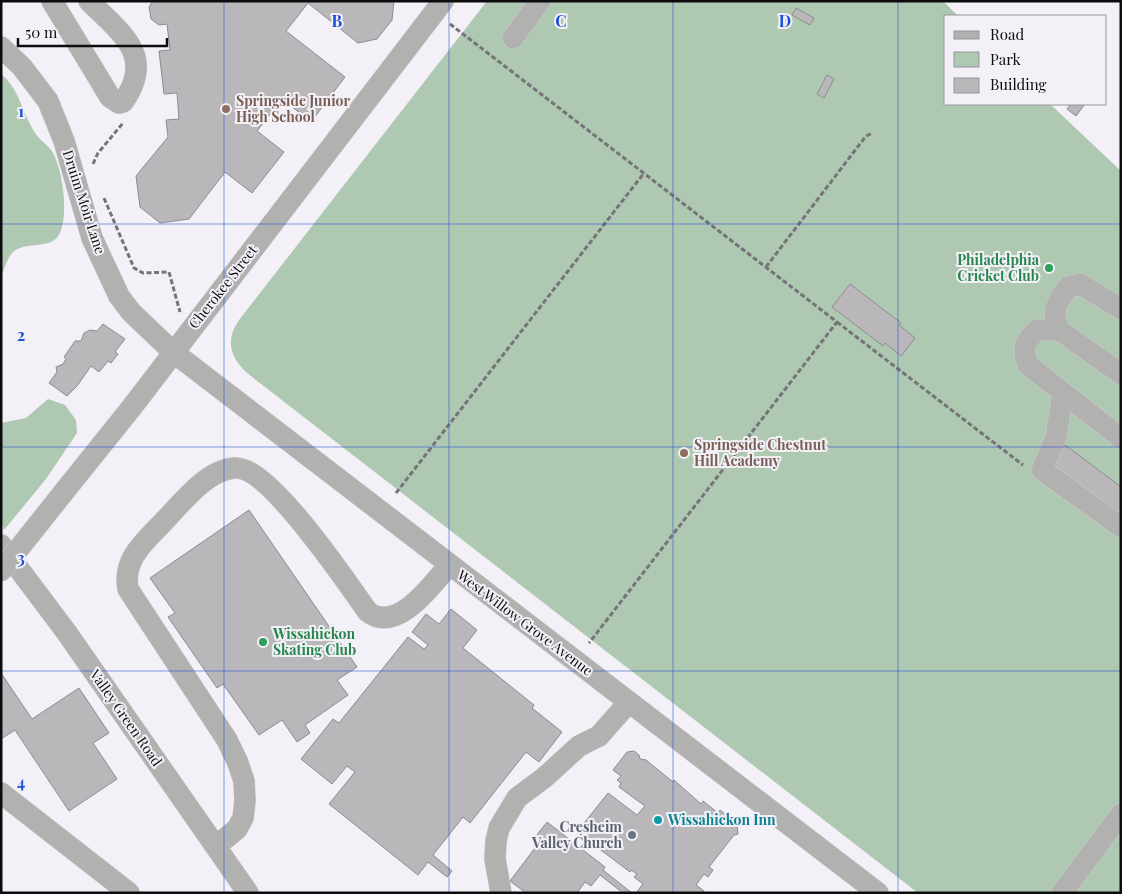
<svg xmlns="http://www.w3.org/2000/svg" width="1122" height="894" font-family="'Playfair Display',serif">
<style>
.green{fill:#aec8b1}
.building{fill:#bab7bb;stroke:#8e8b90}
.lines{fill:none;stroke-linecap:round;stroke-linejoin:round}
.minor-casing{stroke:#ceccd2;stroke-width:22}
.path{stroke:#757478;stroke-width:3;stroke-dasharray:5 2.5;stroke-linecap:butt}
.minor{stroke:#b1b1af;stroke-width:21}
.minor-bridge-casing{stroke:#ceccd2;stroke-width:22;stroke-linecap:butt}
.minor-bridge{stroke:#b1b1af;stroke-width:21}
.grid{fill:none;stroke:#1d4ed8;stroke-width:1;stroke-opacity:0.55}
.education-dot{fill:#8d6e63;stroke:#f3f1f7;stroke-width:2}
.leisure-dot{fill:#2e9e5b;stroke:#f3f1f7;stroke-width:2}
.culture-dot{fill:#0f9aa8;stroke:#f3f1f7;stroke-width:2}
.worship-dot{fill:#6b7280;stroke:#f3f1f7;stroke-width:2}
.labels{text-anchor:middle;stroke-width:4;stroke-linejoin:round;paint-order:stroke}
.education-label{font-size:14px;font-weight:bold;fill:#785e54;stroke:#f3f1f7;text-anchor:start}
.street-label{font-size:14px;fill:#0c0c0e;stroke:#f3f1f7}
.leisure-label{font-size:14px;font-weight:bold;fill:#27864d;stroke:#f3f1f7;text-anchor:end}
.culture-label{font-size:14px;font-weight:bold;fill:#0d838f;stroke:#f3f1f7;text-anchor:start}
.worship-label{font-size:14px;font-weight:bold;fill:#5b616d;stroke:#f3f1f7;text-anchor:end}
.grid-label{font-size:16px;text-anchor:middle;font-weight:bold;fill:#1d4ed8;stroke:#f3f1f7;stroke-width:4;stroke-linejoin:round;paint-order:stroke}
</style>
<rect width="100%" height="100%" fill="#f3f1f7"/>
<path class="green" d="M487,1H943L958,16H946V104H1050L1121,171V893H918L247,373C230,357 225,340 239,320Z
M1,74C19,88 23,114 35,133C40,141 49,145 53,153C63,171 69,216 59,235C50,250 25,241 13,252C7,258 5,268 1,276Z
M48,399L65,405L76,420L77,433L46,479L4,530L1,521V423L26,418Z"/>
<path class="building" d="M153,1H394L392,20L377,39L358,43L308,3L286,31L345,77L311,122L282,99L257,131L284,152L252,193L225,172L189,219L160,223L140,207L136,176L168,137L166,120L179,119L177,93L164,94L159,51L170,50L167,24L159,25L151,19L149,7Z
M796,8L814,18L810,25L792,15Z
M827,75L834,79L824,98L817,94Z
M1071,104H1085L1076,116L1067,109Z
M850,284L901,323L899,325L915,338L901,356L885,343L883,346L832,307Z
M103,324L125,339L115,352L118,354L111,363L108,361L99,372L91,366L77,386L67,396L49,383L57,372L56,367L63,364L66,359L64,357L75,341H81L84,333L90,330L97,331Z
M1065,445L1121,487V517L1050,464Z
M249,510L357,667L337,680L348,695L305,725L310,733L297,742L282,720L259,735L223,684L217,688L168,617L175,613L150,578Z
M451,609L477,630L463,648L534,705L532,708L562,732L539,762L526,752L470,823L463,817L433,855L452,871L447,877L428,862L418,875L329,804L355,772L347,766L332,784L301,759L333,719L339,723L408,637L424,649L428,645L412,632L426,614L439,624Z
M1,673L32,719L79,688L109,733L93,743L117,779L69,811L15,730L1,739Z
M634,751L639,755L640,759L646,760L673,782L674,780L701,804L703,801L718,813L720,810L731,819L729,822L737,824L738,834L734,835L709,867L713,870L708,877L704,874L696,885L704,891L703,893H636L643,884L634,877L637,874L631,870L630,872L577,832L608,793L637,815L645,806L619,787L621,783L617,780L621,776L613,770L627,752Z
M547,822L605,867L603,870L632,893H623L600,875L591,886L585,882L577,893H526L510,881L541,840L536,836Z"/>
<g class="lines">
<g class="minor-casing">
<path id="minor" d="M52,1L110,97L119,103L123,102C156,56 121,33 89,1
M513,38L540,1
M1,47L22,67L48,101L64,141L92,238L119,296L131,312L173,352L878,893
M1059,330C1051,310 1056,304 1068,287L1080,284L1121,309
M1121,374L1059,330H1037C1024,342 1022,349 1028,365L1121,438
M1063,393L1056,437L1042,470L1121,527
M63,493L132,407L443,1
M1,545L67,633L248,893
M1,793L129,893
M216,846L237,829L243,818L245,801L244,781L238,763L227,740L128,589C122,557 148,539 168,517C184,500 208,470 234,468C268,464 347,583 368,612C397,634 432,585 449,565
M501,893L495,859L496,841L499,828L517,798L545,777L579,746L599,736L629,702
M1062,893L1121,814"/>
</g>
<path class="path" d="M450,24L837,322L589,643
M93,164L98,153L123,123
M104,198L134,268L143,273L169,272L180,312
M766,267L866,136L873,133
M837,322L1023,465
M396,493L644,173"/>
<use href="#minor" class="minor"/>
<g class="minor-bridge-casing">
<path id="minor-bridge" d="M1,571L63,493"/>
</g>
<use href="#minor-bridge" class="minor-bridge"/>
</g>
<path class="grid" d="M224,1V893M449,1V893M673,1V893M898,1V893M1,224H1121M1,447H1121M1,671H1121"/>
<g class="education-dot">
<circle cx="226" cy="109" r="5"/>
<circle cx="684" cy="453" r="5"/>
</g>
<g class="leisure-dot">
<circle cx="1049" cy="268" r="5"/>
<circle cx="263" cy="642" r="5"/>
</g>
<circle class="culture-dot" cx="658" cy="820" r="5"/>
<circle class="worship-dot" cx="632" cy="835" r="5"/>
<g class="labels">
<g class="education-label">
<text x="236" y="106">Springside Junior<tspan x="236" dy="16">High School</tspan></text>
<text x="694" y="450">Springside Chestnut<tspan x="694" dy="16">Hill Academy</tspan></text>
</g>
<g class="street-label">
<text transform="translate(84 202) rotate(72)" y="5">Druim Moir Lane</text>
<text transform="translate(223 287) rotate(-52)" y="5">Cherokee Street</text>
<text transform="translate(525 623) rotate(37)" y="5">West Willow Grove Avenue</text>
<text transform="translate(126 718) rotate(55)" y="5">Valley Green Road</text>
</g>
<g class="leisure-label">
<text x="1039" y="265">Philadelphia<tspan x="1039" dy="16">Cricket Club</tspan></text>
<text x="273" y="639" text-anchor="start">Wissahickon<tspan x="273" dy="16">Skating Club</tspan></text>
</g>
<g class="culture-label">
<text x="668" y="825">Wissahickon Inn</text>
</g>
<g class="worship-label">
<text x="622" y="832">Cresheim<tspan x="622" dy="16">Valley Church</tspan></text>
</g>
</g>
<g class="grid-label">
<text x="337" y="27">B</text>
<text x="561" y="27">C</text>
<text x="785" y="27">D</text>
<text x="21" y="117">1</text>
<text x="21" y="341">2</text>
<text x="21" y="564">3</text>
<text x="21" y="788">4</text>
</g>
<rect width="1122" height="894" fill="none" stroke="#0c0c0e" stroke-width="5"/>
<rect x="944" y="15" width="162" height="90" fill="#f3f1f7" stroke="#97959a"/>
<rect x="954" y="31" width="25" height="8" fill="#b1b1af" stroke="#97959a"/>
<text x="990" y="40" font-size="15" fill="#0c0c0e">Road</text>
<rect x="954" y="52" width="25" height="15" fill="#aec8b1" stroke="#97959a"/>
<text x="990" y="65" font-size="15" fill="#0c0c0e">Park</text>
<rect x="954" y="78" width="25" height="15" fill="#bab7bb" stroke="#97959a"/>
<text x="990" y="90" font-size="15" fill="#0c0c0e">Building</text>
<path d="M18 38v8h149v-8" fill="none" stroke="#0c0c0e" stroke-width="2.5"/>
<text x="25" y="38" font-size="15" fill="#0c0c0e" stroke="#f3f1f7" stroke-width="4" paint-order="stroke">50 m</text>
</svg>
